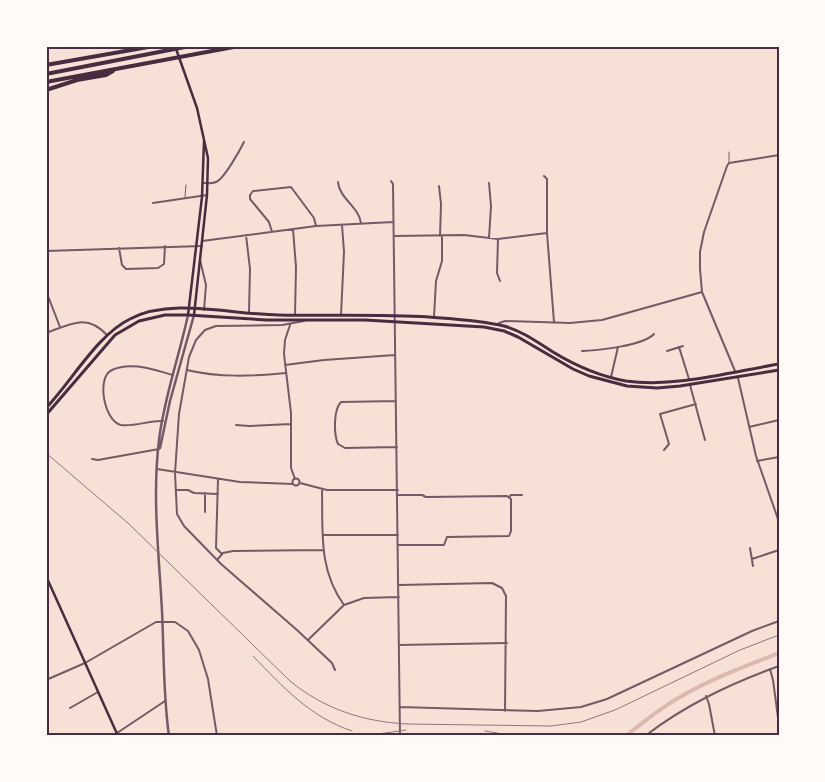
<svg xmlns="http://www.w3.org/2000/svg" width="825" height="782" font-family="'Playfair Display',serif">
<style>
.lines{fill:none;stroke-linecap:round;stroke-linejoin:round}
.canal{stroke:#dcb8b0;stroke-width:4}
.service{stroke:#755966;stroke-width:1}
.minor{stroke:#755966;stroke-width:2}
.tertiary{stroke:#755966;stroke-width:2.5}
.secondary{stroke:#4a2c40;stroke-width:2.5}
.primary{stroke:#4a2c40;stroke-width:3}
.motorway{stroke:#4a2c40;stroke-width:4}
.rail{stroke:#8f747c;stroke-width:1}
.neatline{fill:none;stroke:#4a2c40;stroke-width:2}
</style>
<rect width="100%" height="100%" fill="#f7e1d7"/>
<g class="lines">
<path class="canal" d="M626,736C643,722 661,708 680,697C711,679 745,666 779,653"/>
<path class="service" d="M729,152V162
M185,197L186,185"/>
<path class="minor" d="M544,176L547,179V233L554,322
M391,181L393,184L400,736
M338,182C339,198 359,207 361,223
M203,183C207,183 212,184 216,182C224,179 240,150 244,142
M439,186L441,204L440,236
M153,203L207,195
M293,229L296,267L295,315
M272,232L269,222L250,199V195L253,191L291,187L314,218L316,226
M246,235L250,269L249,312
M394,236L464,235L498,239L547,233
M489,238L491,206L489,183
M498,239L497,273L500,281
M202,241L316,226L393,222
M119,248L122,265L126,269L158,268L164,264L165,246
M46,251L202,246
M200,260L206,285L204,310
M46,291L60,327
M341,315L344,252L342,225
M434,317L436,281L442,261V236
M304,321L282,325L216,326L205,330L196,340L189,357L179,414L175,473L177,514L184,526L221,564L297,630L332,663L335,670
M499,323L505,321L570,323L602,320L702,292
M290,325L285,340L284,354L291,413V468L295,479
M46,333C71,324 87,313 107,335
M679,347L689,379
M582,351C599,350 643,346 654,334
M667,351L683,346
M285,365L324,360L395,355
M187,370C219,378 254,376 286,373
M735,371L702,292L700,269V252L704,232L727,166L729,163L779,155
M611,377L618,347
M738,378L756,456L779,522
M690,385L705,440
M396,401L341,402C333,410 334,435 338,444L345,448L397,447
M163,421C150,420 134,427 121,425C104,421 96,377 112,370C131,361 154,370 173,375
M236,425L249,426L291,424
M749,427L779,420
M664,450L669,444L660,414L696,404
M92,459L98,460L159,449
M757,461L779,457
M157,469L240,482L293,484
M292.5 482a3.5 3.5 0 1 1 7 0a3.5 3.5 0 1 1-7 0Z
M218,479L216,548L222,554
M300,483L327,490H398
M322,489C323,531 318,569 344,605
M176,490H188L194,493L218,494
M205,493V512
M398,495H422L426,497L507,496L511,499V531L509,536L447,537L444,545H399
M509,497L511,495H522
M323,535H398
M750,548L753,566
M752,559L779,550
M217,560L223,553L233,551L323,550
M399,585L492,583L502,588L506,596L505,711
M309,639L344,605L364,598L399,597
M399,645L507,643
M770,669L773,680L779,725
M46,680L85,663L156,622H175L188,631L199,650L208,679L217,736
M706,696L709,704L715,736
M400,707L538,711L581,707L607,699L752,631L779,621
M70,708L98,692
M117,733L165,701
M645,736C687,704 730,684 779,666"/>
<path class="tertiary" d="M160,448L170,401L194,315
M169,736C163,694 164,652 162,611C159,554 152,497 159,440C164,398 179,357 188,315"/>
<path class="secondary" d="M175,46L197,108L208,158L207,195L194,315
M188,315L202,197L204,141
M46,576L118,736"/>
<path class="primary" d="M46,408C72,381 97,335 130,319C172,297 233,315 279,315C329,316 379,314 429,317C454,319 479,320 504,326C522,331 537,342 553,352C576,366 598,376 626,381C674,388 731,372 779,364
M46,415L115,335L139,321L165,315H188L266,320H365L484,327L504,331L518,337L573,369L589,376L627,386L657,388L680,386L779,370"/>
<path class="motorway" d="M46,65L154,46
M46,74L190,46
M46,82L239,46
M46,90L77,80L106,75L113,71"/>
<path class="rail" d="M46,453L129,524L290,681C324,709 364,722 408,724L551,726L581,722L615,710L740,650L779,635
M253,656C283,687 310,717 352,731
M485,731L515,736
M364,736L406,730"/>
</g>
<rect width="825" height="782" fill="none" stroke="#fffaf5" stroke-width="95"/>
<rect x="48" y="48" width="730" height="686" class="neatline"/>
</svg>
